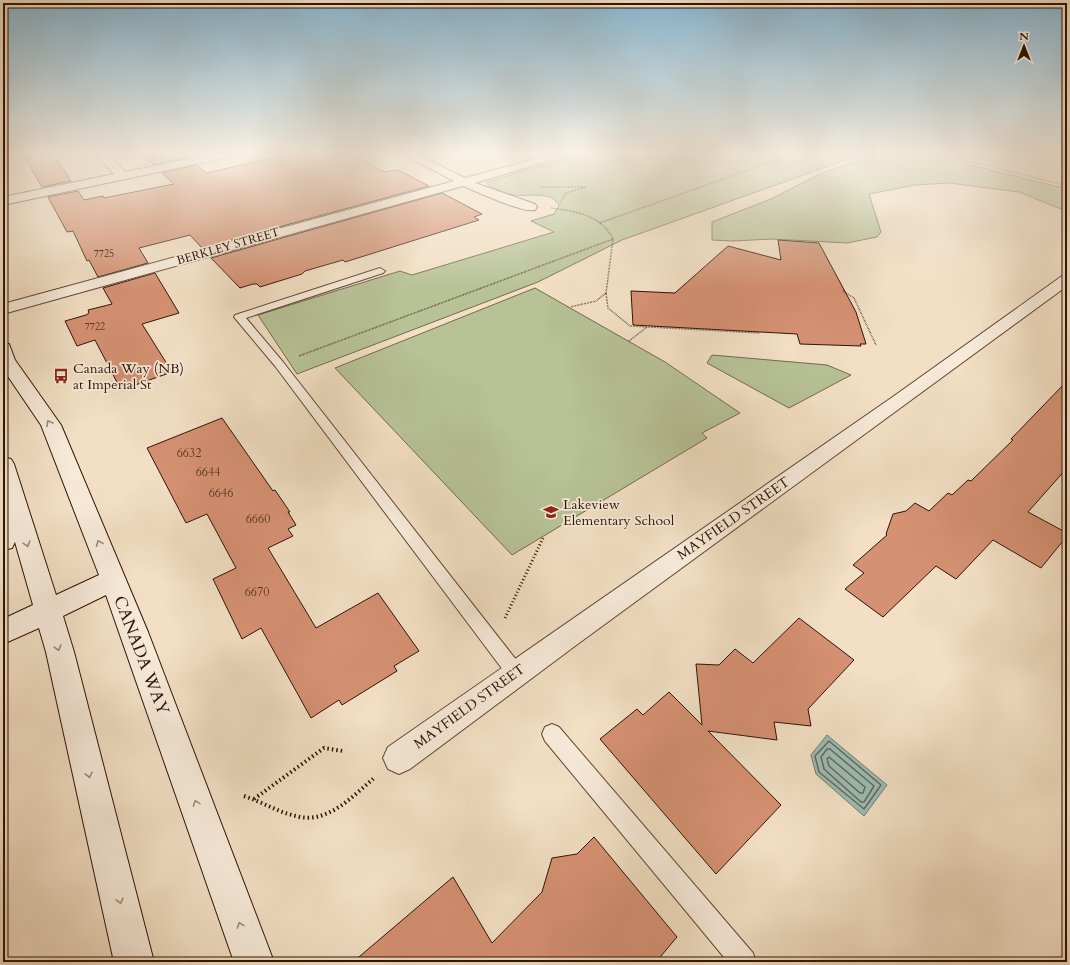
<svg xmlns="http://www.w3.org/2000/svg" width="1070" height="965" font-family="Cardo,serif">
<style>
.green{fill:#b7c297;stroke:#736a4e}
.water{fill:#9bbdb4;stroke:#70796e}
.lines{fill:none;stroke-linecap:round;stroke-linejoin:round}
.shore{stroke:#65685c;stroke-width:1.5}
.building{fill:#d59173;stroke:#2f1305}
.lane-casing{stroke:#604635;stroke-width:2}
.street-casing{stroke:#604635;stroke-width:2}
.secondary-casing{stroke:#2f1305;stroke-width:2}
.path-far2{stroke:#2f1305;stroke-width:1.5;stroke-dasharray:0.5 1;stroke-linecap:butt}
.path-far1{stroke:#2f1305;stroke-width:3;stroke-dasharray:1 2.5;stroke-linecap:butt}
.path{stroke:#2f1305;stroke-width:4;stroke-dasharray:1.5 3;stroke-linecap:butt}
.lane{fill:#f7ead9;fill-rule:evenodd}
.street{fill:#f7ead9;fill-rule:evenodd}
.secondary{fill:#f7ead9;fill-rule:evenodd}
.oneway{stroke:#9d897a}
.labels{text-anchor:middle;stroke-width:3.5;stroke-linejoin:round;paint-order:stroke}
.far-number-label{font-size:10px;fill:#583220}
.far-street-label{font-size:12px;fill:#2f1305;stroke:#f7ead9}
.number-label{font-size:12px;fill:#583220}
.poi-label{font-size:14px;fill:#2f1305;stroke:#f7ead9;text-anchor:start}
.street-label{font-size:14px;fill:#2f1305;stroke:#f7ead9}
.near-street-label{font-size:17px;fill:#2f1305;stroke:#f7ead9}
</style>
<rect width="100%" height="100%" fill="#f2dfc4"/>
<filter id="stains"><feTurbulence type="fractalNoise" baseFrequency=".005" numOctaves="4"/><feColorMatrix values="0 0 0 0 .2 0 0 0 0 .09 0 0 0 0 .02 0 0 0 .5 -.17"/></filter>
<radialGradient id="worn" r=".72"><stop offset=".6" stop-color="#630" stop-opacity="0"/><stop offset="1" stop-color="#630" stop-opacity=".3"/></radialGradient>
<path class="green" d="M585,153H865L622,240L538,282L297,374L258,315L400,271L412,275L554,232L531,221L554,214L559,206C553,190 527,197 513,195C507,194 502,192 496,189C491,187 488,186 487,182Z
M882,153H922L1067,189V210L1061,209L1019,192L949,183L915,185L869,194L881,232L877,237L847,243L772,239L733,241L712,240V222L771,199L822,173Z
M535,288L665,362L740,413L702,433L707,438L512,555L335,368Z
M712,355L827,365L851,375L789,408L707,363Z"/>
<path class="water" d="M827,735L887,785L864,816L816,774L811,755Z"/>
<g class="lines">
<path class="shore" d="M829,741L881,785L864,809L819,772L815,756Z
M827,749H830L874,786L864,802H861L824,769L821,757Z
M829,757L865,787L863,793H860L829,766L827,759Z"/>
</g>
<path class="building" d="M22,153H49L56,161H58L71,181L42,187Z
M142,153H182L187,158L154,165Z
M296,153H351L384,172L395,170L400,171L429,186L202,248L190,235L139,248L148,263L98,277L89,260L87,261L73,231L67,232L48,197L78,191L84,200L103,196L104,198L174,184L162,173L197,165L206,173Z
M442,193L482,214L474,217L479,220L345,262L343,260L305,271L302,274L260,287L257,284H253L240,288L211,258Z
M778,240L819,243L856,312L866,344H860L861,346L800,344L797,334L633,325L631,291L675,293L728,246L781,260Z
M155,273L179,313L142,324L172,372L121,390L95,340L77,346L65,321L86,315L89,313L88,310L112,304L103,288Z
M1067,381V468L1028,512L1067,533V536L1041,568L993,540L956,579L936,566L883,617L845,589L864,573L853,565L887,535L886,534L893,514L906,511L915,503L929,511L948,493L952,495L968,480L971,481L1013,440L1011,439Z
M222,418L273,491L275,490L290,512H288L296,525L288,529L293,536L268,548L316,628L378,593L419,651L394,666L397,671L342,705L339,700L311,718L261,628L242,639L213,579L236,568L207,514L186,523L147,448Z
M799,618L854,660L808,709L811,726L774,722L777,740L708,731L781,805L716,874L600,739L637,709L643,715L669,692L702,725L696,664L719,665L735,649L753,663Z
M594,837L677,937L656,962H353L453,877L492,943L542,892L552,858L577,854Z"/>
<g class="lines">
<g class="lane-casing">
<path id="lane" d="M380,268L385,271L383,273L246,318L283,362L521,666L524,672L521,678L515,680L509,678L275,366L234,317L235,315Z
M552,724L559,727L753,953L756,962H728L545,741L542,734L545,727Z"/>
</g>
<g class="street-casing">
<path id="street" d="M95,153H106L125,172L217,153H239L234,156L3,205V197L114,174Z
M400,153H414L465,178L557,153H575L475,183L535,204L537,207L535,210C522,213 478,192 463,186L3,314V304L454,181Z
M1067,275V286L575,646L410,769L399,774L388,769L383,758L388,747L894,396L1062,276Z"/>
</g>
<g class="secondary-casing">
<path id="secondary" d="M3,343L9,344L15,360L61,425L148,632L274,962H234L106,595L63,616L74,652L154,962H114L46,652L39,628L3,644V619L33,605L15,542L12,548L3,550V457L11,459L14,464L56,595L99,575L41,425L3,369Z"/>
</g>
<path class="path-far2" d="M938,153L1067,186
M541,187H586L566,193L560,203
M551,208C575,211 601,215 613,239L606,293L596,301L570,307
M600,223L796,153
M843,291L854,298L876,345
M606,293L608,308L630,326L760,333
M629,341L647,327
M299,356L613,239"/>
<path class="path-far1" d="M505,618L544,536"/>
<path class="path" d="M244,796C262,802 278,812 296,816C327,825 353,796 374,778
M254,799L324,748L343,751"/>
<use href="#lane" class="lane"/>
<use href="#street" class="street"/>
<use href="#secondary" class="secondary"/>
</g>
<defs><path id="oneway-chevron" d="M-2-3.5L2.5 0L-2 3.5" fill="none" stroke-width="1.6" stroke-linecap="round" stroke-linejoin="round"/></defs>
<g class="oneway">
<use href="#oneway-chevron" transform="translate(49 423) rotate(-120)"/>
<use href="#oneway-chevron" transform="translate(99 543) rotate(-112)"/>
<use href="#oneway-chevron" transform="translate(27 544) rotate(73)"/>
<use href="#oneway-chevron" transform="translate(58 648) rotate(74)"/>
<use href="#oneway-chevron" transform="translate(89 775) rotate(76)"/>
<use href="#oneway-chevron" transform="translate(196 803) rotate(-110)"/>
<use href="#oneway-chevron" transform="translate(120 901) rotate(76)"/>
<use href="#oneway-chevron" transform="translate(240 925) rotate(-110)"/>
</g>
<linearGradient id="sky" x2="0" y2="1"><stop stop-color="#89b8d3"/><stop offset="0.53" stop-color="#f9f1e4"/><stop offset="1" stop-color="#f9f1e4" stop-opacity="0"/></linearGradient>
<rect width="1070" height="289" fill="url(#sky)"/>
<defs>
<g id="bus-bare" transform="scale(1.2)"><path d="M-5-6H5V4H4V6H2V4H-2V6H-4V4H-5ZM-3.5-4V0h7V-4ZM-3.5 1.2v1.5H-2V1.2ZM2 1.2v1.5H3.5V1.2Z" fill="#8f2418" stroke="#f7ead9" stroke-width="2.5" paint-order="stroke"/></g>
<g id="school-bare" transform="scale(1.2)"><path d="M0-5L7-2L0 1L-7-2ZM-4 1L0 2.5L4 1V4Q0 6-4 4Z" fill="#8f2418" stroke="#f7ead9" stroke-width="2.5" paint-order="stroke"/></g>
</defs>
<g fill-rule="evenodd">
<use href="#bus-bare" x="61" y="376"/>
<use href="#school-bare" x="551" y="512"/>
</g>
<g class="labels">
<g class="far-number-label">
<text x="104" y="257">7725</text>
<text x="95" y="330">7722</text>
</g>
<g class="far-street-label">
<text transform="translate(228 246) rotate(-16)" y="4">BERKLEY STREET</text>
</g>
<g class="number-label">
<text x="189" y="457">6632</text>
<text x="208" y="476">6644</text>
<text x="221" y="497">6646</text>
<text x="258" y="523">6660</text>
<text x="257" y="596">6670</text>
</g>
<g class="poi-label">
<text x="73" y="373">Canada Way (NB)<tspan x="73" dy="16">at Imperial St</tspan></text>
<text x="563" y="509">Lakeview<tspan x="563" dy="16">Elementary School</tspan></text>
</g>
<g class="street-label">
<text transform="translate(733 518) rotate(-35)" y="5">MAYFIELD STREET</text>
<text transform="translate(469 706) rotate(-36)" y="5">MAYFIELD STREET</text>
</g>
<g class="near-street-label">
<text transform="translate(142 655) rotate(69)" y="6">CANADA WAY</text>
</g>
</g>
<rect width="1070" height="965" fill="none" stroke="#f2dfc4" stroke-width="16"/>
<rect x="4" y="4" width="1062" height="957" fill="none" stroke="#2f1305" stroke-width="2"/>
<rect x="8" y="8" width="1054" height="949" fill="none" stroke="#2f1305"/>
<g transform="translate(1024 46)" stroke="#f7ead9" stroke-width="3" paint-order="stroke">
<path d="M0-3L7 15L0 10L-7 15Z" fill="#2f1305"/>
<text y="-6" font-size="11" font-weight="bold" text-anchor="middle" fill="#2f1305">N</text>
</g>
<rect width="100%" height="100%" filter="url(#stains)"/>
<rect width="100%" height="100%" fill="url(#worn)"/>
</svg>
